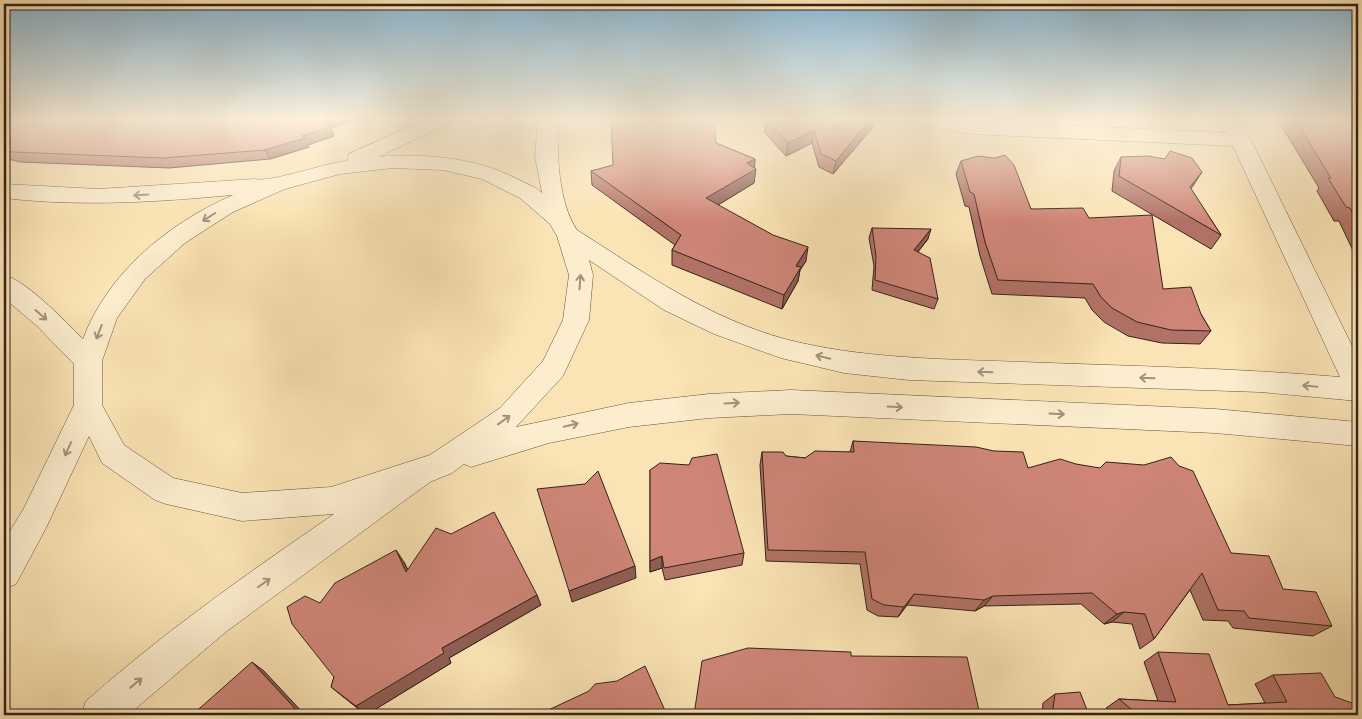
<svg xmlns="http://www.w3.org/2000/svg" width="1362" height="719" font-family="Cardo,serif">
<style>
.lines{fill:none;stroke-linecap:round;stroke-linejoin:round}
.minor-casing{stroke:#665340;stroke-width:1}
.minor{fill:#fcedce;fill-rule:evenodd}
.wall{fill:#b17266;stroke:#35231a}
.shaded-wall{fill:#905d53;stroke:#35231a}
.building{fill:#ce8577;stroke:#35231a}
.oneway{stroke:#a2927d}
</style>
<rect width="100%" height="100%" fill="#fae3b4"/>
<filter id="stains"><feTurbulence type="fractalNoise" baseFrequency=".004" numOctaves="4"/><feColorMatrix values="0 0 0 0 .2 0 0 0 0 .09 0 0 0 0 .02 0 0 0 .5 -.17"/></filter>
<radialGradient id="worn" r=".72"><stop offset=".6" stop-color="#630" stop-opacity="0"/><stop offset="1" stop-color="#630" stop-opacity=".3"/></radialGradient>
<g class="lines">
<g class="minor-casing">
<path id="minor" d="M424,120H450L447,124L378,157C414,153 463,157 497,170C510,175 523,182 536,188L542,193L535,156L538,120H558C557,154 558,202 577,230C643,272 708,318 785,339C862,359 942,359 1022,362C1128,366 1234,368 1340,377L1233,146L971,134L920,124L917,120H961L1226,133L1218,120H1238L1251,140L1358,358V401L1260,392L909,380L844,373L781,358L714,334L664,310L589,260L593,275L589,320L563,376L516,427L629,403L709,394L791,390L1215,409L1358,422V446L1215,433L791,414L709,418L629,427L549,443L471,467L464,464L452,473L430,482L227,631L128,715H81L86,701C164,632 248,573 334,514L242,521L166,504L155,500L102,463L89,436L46,528L16,584L4,589V541L24,508L74,405V364L37,326L4,298V275C27,281 65,321 83,339C108,272 169,223 233,195C157,202 81,207 4,198V184L98,189L255,179C270,183 325,163 347,161L349,154ZM393,168L443,170L482,179L520,198L550,224L557,236L569,275L563,320L543,361L500,408L430,455L331,487L242,493L173,478L124,445L102,405V361L117,318L145,279L185,243L233,212L285,189L340,174Z"/>
</g>
<use href="#minor" class="minor"/>
</g>
<path class="wall" d="M4,120L196,121L197,120H355L331,128L334,136L308,145L309,147L270,159L169,168L20,162L4,158Z
M766,120L873,127L833,174L819,167L812,143L786,156L765,133Z
M1278,120H1358V261L1339,221H1334L1317,191L1319,188Z
M716,143L755,159L754,183L718,205L806,261L800,270L798,281L782,309L672,265V250L675,245L592,185L591,171Z
M1121,157L1191,189L1221,235L1211,249L1112,191L1114,171Z
M961,161L1031,209L1089,218L1163,289L1201,314L1211,331L1200,344L1162,343L1128,336L1104,322L1092,310L1085,298L992,294L980,256L969,207L965,206L956,174Z
M872,228L928,239L918,252L938,299L934,309L872,290L874,266L869,238Z
M853,441L1028,468L1231,553L1283,589L1332,626L1313,636L1233,628L1228,621L1203,620L1190,590L1154,639L1140,649L1132,624L1112,622L1104,624L1081,604L984,606L975,611L907,605L898,617L878,616L867,610L860,564L766,561L760,465L762,452L786,456L805,458L850,452Z
M650,470L744,553L742,565L665,580L662,568L650,572Z
M404,562L408,570L541,605L449,658L451,663L366,715L342,696L331,687L334,677L320,603Z
M1158,652L1228,705L1265,703L1255,684L1273,675L1335,697L1358,715H1114L1106,708L1119,699L1158,701L1144,662Z
M1055,694L1089,715H1042L1043,703Z"/>
<path class="shaded-wall" d="M325,120H355L331,128L334,136L308,145L309,147L270,159L265,150L302,136Z
M870,120H874L873,127L833,174L836,161Z
M814,130L812,143L786,156L788,143Z
M755,159L754,169H756L754,183L705,213L706,198L747,163Z
M1202,172L1193,186L1181,202L1190,187Z
M931,229L928,239L911,260L914,250Z
M808,247L806,261L800,270L798,281L782,309L784,295L796,266Z
M396,550L404,562L414,584L406,572Z
M662,556V568L650,572V561Z
M635,566L636,578L572,602L569,591Z
M914,594L907,605L898,617L904,607Z
M537,595L541,605L449,658L451,663L366,715L356,706L442,648Z
M993,596L984,606L975,611L984,600Z
M1124,612L1112,622L1104,624L1117,614Z
M252,662L264,671L305,715H301Z"/>
<path class="building" d="M4,120H194L196,121L197,120H325L330,127L302,136L305,138L265,150L163,158L12,152L4,150Z
M611,120H714L716,143L755,159L747,163L756,169L706,198L773,235L808,247L796,266L801,267L784,295L672,250L681,235L591,171L613,165Z
M766,120H870L836,161L821,154L814,130L788,143Z
M1295,120H1358V224L1350,208L1346,207L1328,178H1331Z
M1170,151L1192,158L1202,172L1190,187L1221,235L1119,176L1121,157L1148,156L1165,159Z
M1005,155L1014,165L1031,209L1083,208L1089,218L1152,215L1163,289L1191,287L1201,314L1211,331L1171,330L1137,322L1112,308L1101,297L1093,284L998,280L985,242L974,194L970,192L961,161L978,156L995,158Z
M872,228L931,229L914,250L930,258L938,299L875,280L876,256Z
M853,441L976,447L994,451L1023,452L1028,468L1060,459L1076,464L1100,468L1106,462L1144,465L1171,457L1179,466L1193,471L1231,553L1269,556L1283,589L1316,592L1332,626L1249,618L1244,611L1218,610L1202,573L1154,639L1145,614L1124,612L1117,614L1092,593L993,596L984,600L914,594L904,607L884,605L872,599L865,552L768,550L762,452H783L786,456L805,458L815,451L854,452Z
M717,454L744,553L664,568L662,556L650,561V470L660,463L689,465L692,458Z
M598,471L635,566L569,591L537,489L585,484Z
M494,512L537,595L442,648L444,653L356,706L331,687L334,677L292,624L287,607L305,596L320,603L335,583L396,550L406,572L436,528L451,534Z
M748,648L851,652V656L967,657L980,715H694L702,661Z
M1158,652L1209,654L1228,705L1287,702L1273,675L1321,673L1335,697L1358,705V715H1138L1119,699L1176,702Z
M252,662L301,715H192Z
M645,666L667,715H543L542,713L589,691L595,684L617,681Z
M1080,692L1089,715H1052L1055,694Z"/>
<defs><path id="oneway-shaft" d="M-6 0H5M1.5-3L5.5 0L1.5 3" fill="none" stroke-width="1.6" stroke-linecap="round" stroke-linejoin="round" transform="scale(1.25)"/></defs>
<g class="oneway">
<use href="#oneway-shaft" transform="translate(141 195) rotate(176)"/>
<use href="#oneway-shaft" transform="translate(209 217) rotate(148)"/>
<use href="#oneway-shaft" transform="translate(580 282) rotate(-86)"/>
<use href="#oneway-shaft" transform="translate(41 315) rotate(41)"/>
<use href="#oneway-shaft" transform="translate(99 332) rotate(111)"/>
<use href="#oneway-shaft" transform="translate(823 357) rotate(-167)"/>
<use href="#oneway-shaft" transform="translate(985 372) rotate(-178)"/>
<use href="#oneway-shaft" transform="translate(1147 378) rotate(-178)"/>
<use href="#oneway-shaft" transform="translate(1310 386) rotate(-175)"/>
<use href="#oneway-shaft" transform="translate(732 403) rotate(-3)"/>
<use href="#oneway-shaft" transform="translate(895 407) rotate(3)"/>
<use href="#oneway-shaft" transform="translate(1057 414) rotate(3)"/>
<use href="#oneway-shaft" transform="translate(504 420) rotate(-36)"/>
<use href="#oneway-shaft" transform="translate(571 425) rotate(-13)"/>
<use href="#oneway-shaft" transform="translate(68 449) rotate(114)"/>
<use href="#oneway-shaft" transform="translate(264 583) rotate(-35)"/>
<use href="#oneway-shaft" transform="translate(136 683) rotate(-40)"/>
</g>
<linearGradient id="sky" x2="0" y2="1"><stop stop-color="#8bb8d3"/><stop offset="0.54" stop-color="#fdf2dd"/><stop offset="1" stop-color="#fdf2dd" stop-opacity="0"/></linearGradient>
<rect width="1362" height="221" fill="url(#sky)"/>
<rect width="1362" height="719" fill="none" stroke="#fae3b4" stroke-width="20"/>
<rect x="5" y="5" width="1352" height="709" fill="none" stroke="#35231a" stroke-width="2.5"/>
<rect x="10" y="10" width="1342" height="699" fill="none" stroke="#35231a"/>
<rect width="100%" height="100%" filter="url(#stains)"/>
<rect width="100%" height="100%" fill="url(#worn)"/>
</svg>
